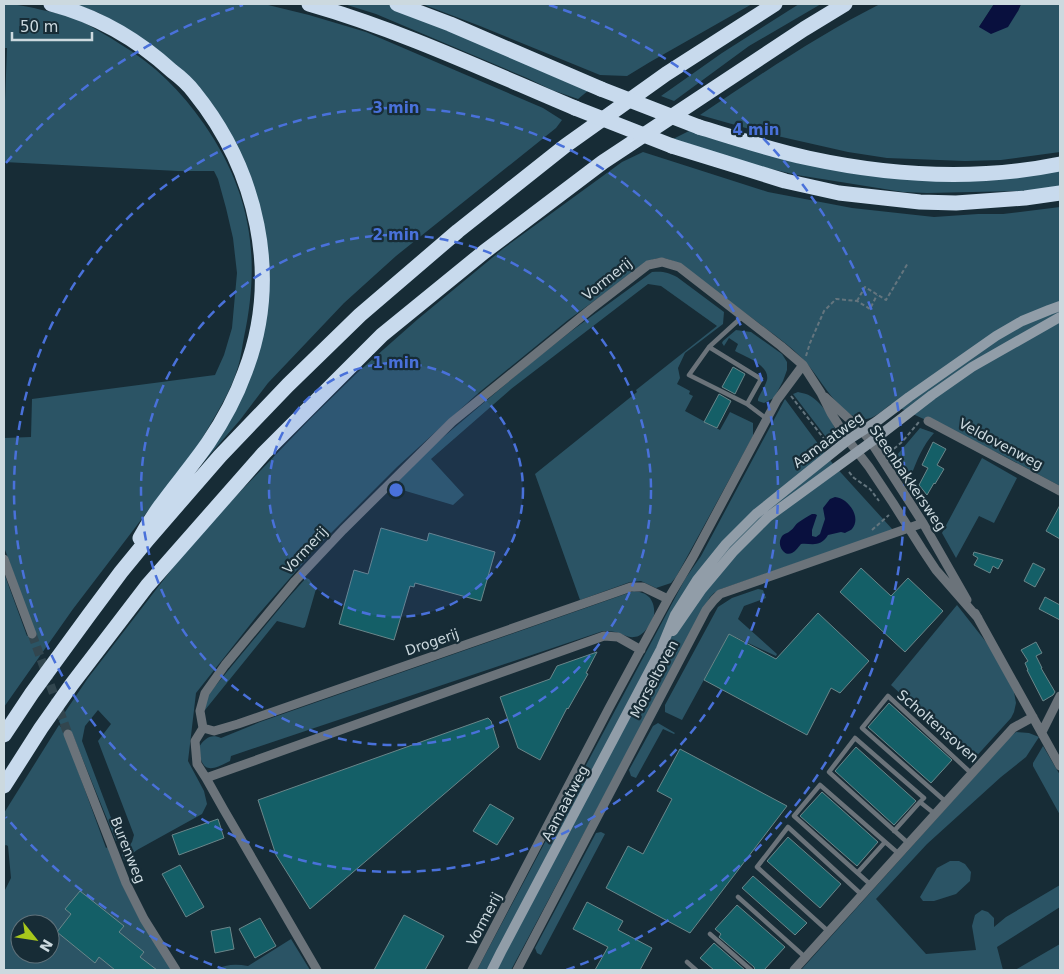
<svg xmlns="http://www.w3.org/2000/svg" width="1064" height="974" font-family="'DejaVu Sans',sans-serif">
<style>
.green{fill:#2b5465;fill-rule:evenodd}
.water{fill:#09103e}
.building{fill:#145f67;stroke:#6a868a}
.lines{fill:none;stroke-linecap:round;stroke-linejoin:round}
.street-tunnel{stroke:#32464f;stroke-width:9;stroke-dasharray:9 4.5;stroke-linecap:butt}
.path{stroke:#64757e;stroke-width:2;stroke-dasharray:4 2.5;stroke-linecap:butt}
.lane{stroke:#6b737a;stroke-width:4.5}
.street{stroke:#6b737a;stroke-width:9}
.secondary{stroke:#919da8;stroke-width:10}
.highway{stroke:#c8daed;stroke-width:15}
.highway-bridge{stroke:#c8daed;stroke-width:15}
.ring{fill:none;stroke:#4971da;stroke-width:2.5;stroke-dasharray:9 6}
.labels{text-anchor:middle;stroke-width:4.5;stroke-linejoin:round;paint-order:stroke}
.street-label{font-size:14px;fill:#ccd9df;stroke:#172c36}
.centre{fill:#4971da;stroke:#172c36;stroke-width:2.5}
.ring-label{font-size:15px;text-anchor:middle;font-weight:bold;fill:#4971da;stroke:#172c36;stroke-width:4.5;stroke-linejoin:round;paint-order:stroke}
</style>
<rect width="100%" height="100%" fill="#172c36"/>
<path class="green" d="M4,4C14,4 24,6 34,8C49,12 66,14 81,21C94,28 108,36 120,44C155,65 181,91 204,124C251,192 261,257 244,337C242,347 241,357 238,367C230,394 213,419 199,444L73,609L4,707V573L27,636L35,633L4,547V438L31,437L32,399L215,375L224,355L232,328L237,273L233,238L226,208L218,179L214,171H178L4,162V127L7,48H4Z
M75,4H264L309,15L366,32L543,108L562,120L556,128L396,256L344,303L268,383L240,420L180,489L216,439L265,295L234,144L140,39L99,13Z
M344,4H389L589,90L578,99L552,90L527,78L376,14Z
M422,4H752L650,62L627,76L600,75L480,26Z
M799,4H821L749,46L674,101L661,96L722,53Z
M880,4H994L979,27L1018,11L1021,4H1060V152L1001,160L965,161L887,158L848,152L760,132L700,115C758,76 817,36 880,4Z
M691,130L831,166L1060,168V186L1046,189L1018,191L927,193L903,192L797,175L759,166L673,139Z
M643,152L768,192L852,208L934,217L978,214H1003L1060,207V486L1000,454L891,404C882,411 870,423 858,418C839,412 821,381 809,366C795,349 777,337 760,324C731,302 702,281 673,261C664,257 658,257 649,261L568,320L476,395L397,467L316,548L257,616L196,693L188,761L204,791L207,804L202,814L137,850L124,860L122,855L132,842L134,835L98,741L111,724L98,710L85,726L82,741L119,839L116,841L72,733L65,735L106,848L108,847L172,970H44L36,969L4,970V892L11,878L8,846L6,845L4,846V813L59,725L62,728L59,721L88,678L188,548L234,498L311,418L358,372L418,319L504,248L622,162ZM20,924H50V954H20Z
M652,272C662,271 668,272 677,277L724,312L723,324L685,353L678,368L680,378L677,384L690,391L689,394L693,396L685,411L720,430L730,412L753,423V436L676,577L671,583L656,588L641,581L630,582L580,600L535,474L637,392L636,390L717,326L661,286L648,284L511,389L431,459L464,495L453,505L399,489L394,484L434,445L527,366L570,332Z
M736,330L751,332L782,354L787,362V370L783,381L774,398L764,403L758,401V399C760,393 765,387 767,380C770,365 746,357 735,351L738,344L729,338L724,346L722,343L723,341Z
M798,392C800,393 804,393 806,394C817,397 833,418 835,430C836,436 835,440 832,445L793,394Z
M785,399L833,464L893,530L721,589L714,593L710,597L511,970H477L685,579L701,556Z
M920,428L934,433C923,445 917,460 911,476L897,455Z
M982,458L1017,478L994,523L979,516L956,558L942,533Z
M306,578L309,579L316,589L305,627L303,628L277,621L205,710V708L207,696L289,597Z
M758,589L763,590L766,598L744,606L738,619L777,654L776,656L729,634L682,720L665,712V705L718,607L732,598Z
M634,591C640,592 645,593 649,597C653,601 655,609 654,615C652,623 643,637 634,637C628,638 621,633 615,632C611,631 607,631 603,631L231,756L230,761C211,771 201,774 199,747C204,739 211,733 221,738L260,722Z
M957,605L990,647L1014,692L1016,703L1014,712L1011,718L973,760L891,685Z
M658,723L675,733L674,734L663,729L636,778L631,776L629,770L653,726Z
M1016,732L1029,733L1039,737L1026,757L1001,777L927,844L876,899L926,954L976,950L972,926L975,915L982,910L988,912L994,918V927L1006,917L1060,885V907L997,947L1003,970H801L1010,737Z
M1043,746L1060,775V815L1033,766V763Z
M601,832L605,834L541,955L537,953L535,948L596,833Z
M950,861H959L965,864L971,872L970,881L956,894L934,901H923L920,897L937,868Z
M291,939L310,970H215C226,964 236,964 248,966Z
M1060,944V968L1057,970H1015Z"/>
<path class="water" d="M994,4H1021L1018,11L1008,27L991,34L979,27Z
M835,497C848,498 862,517 852,529C851,530 847,532 845,533L841,532L828,535C820,548 812,543 801,544C798,547 796,551 792,553C784,557 777,545 781,538C783,533 787,534 790,531C794,529 795,524 799,522C803,519 807,517 812,514H815L817,515L812,530V536L816,537L820,534L825,519L823,508L830,499Z"/>
<path class="building" d="M733,367L745,374L735,394L722,387Z
M719,394L731,401L717,428L704,422Z
M933,442L946,449L937,465L944,469L935,484L934,483L927,495L919,485L928,468L922,465Z
M1060,505V539L1046,531Z
M381,528L427,541L429,533L495,552L481,601L415,583L414,587L410,586L394,640L339,624L354,570L368,574Z
M974,552L1003,560L998,569L993,566L990,573L974,565L978,558L973,555Z
M1033,563L1045,569L1035,587L1024,581Z
M861,568L891,596L908,578L943,611L905,652L840,592Z
M1045,597L1060,605V620L1039,609Z
M818,613L869,661L840,693L831,688L807,735L704,680L729,634L776,659Z
M1036,642L1042,653L1036,656L1042,668H1041L1055,692L1053,695L1043,701L1027,670H1028L1025,663L1028,661L1021,650Z
M597,652L586,673L588,674L568,709L567,708L540,760L518,748L500,697L550,679L557,666Z
M889,703L952,760L931,783L868,727Z
M488,718L491,721L499,747L310,909L276,855L258,800Z
M856,747L916,801L894,825L835,771Z
M680,749L787,806L690,933L606,888L628,846L643,854L672,799L657,791Z
M822,792L878,842L857,866L800,816Z
M490,804L514,818L497,845L473,831Z
M218,819L224,838L179,855L172,835Z
M788,837L841,884L820,908L767,861Z
M180,865L204,907L186,917L162,874Z
M753,876L807,923L795,935L742,888Z
M80,891L124,926L119,932L144,952L140,957L157,970H115L99,957L95,963L57,932L71,914L65,909Z
M587,902L623,921L618,930L652,948L640,970H595L608,947L573,929Z
M737,905L785,947L764,970H755L754,967L719,937L721,934L715,929Z
M404,915L444,936L425,970H374Z
M260,918L276,946L255,958L239,929Z
M230,927L234,949L215,953L211,931Z
M714,943L745,970H714L700,958Z"/>
<g class="lines">
<path class="street-tunnel" d="M32,634L68,734"/>
<path class="path" d="M857,301L865,287L886,300L908,263
M806,356L810,343L824,311L836,299L857,301L870,309L877,295
M791,396L828,444
M889,453L902,442L919,422
M849,472L854,478L870,489L879,501
M872,530L889,515"/>
<path class="lane" d="M743,316L709,347L689,375L747,404L767,419
M709,347L761,379L747,404
M946,802L862,728L888,696L971,773
M894,831L920,802
M908,843L829,772L855,738L924,798L920,802L935,814
M858,872L885,842
M871,885L794,816L820,785L899,854
M738,897L806,958
M829,932L757,867L788,827L862,895
M710,934L751,970
M687,962L696,970"/>
<path class="street" d="M825,397L862,431L871,442L923,523L967,600
M928,421L1060,491
M4,559L32,634
M975,613L1060,766
M203,728L214,731L238,724L631,587H643L668,599
M1042,732L1060,696
M68,734L126,883L144,919L176,970
M206,778L604,636L618,637L641,650
M317,970L224,810L206,778L197,764L195,741L203,728L200,711L205,693L225,665L295,581L343,530L452,422L591,309L648,265L662,262L679,267L781,346L803,365L821,393L831,413L848,440L869,467L893,503L922,549L936,570L978,618
M472,970L609,708L668,599L693,557L777,400L803,365
M517,970L706,610L714,600L720,594L923,523
M794,970L1013,728L1033,717"/>
<path class="secondary" d="M673,631L702,589L733,552L768,517L871,442L932,395L972,367L1060,317
M492,970L501,952L661,649L675,615L697,580L726,544L756,514L848,440L876,422L909,397L996,336L1022,321L1049,310L1060,306"/>
<path class="highway" d="M51,4C97,16 137,39 172,71C180,77 188,84 194,92C257,170 282,276 245,372C236,397 223,421 208,443C186,475 159,503 140,538
M309,4C400,30 487,71 575,108
M397,4L450,24L601,89
M699,127C735,138 771,150 808,158C891,176 977,181 1060,164
M672,146L785,181L839,193L920,202L956,203L1025,198L1060,193
M4,735L32,693L89,615L121,572L148,539L220,456L288,385L360,315L458,231L565,146L666,74L775,4
M4,786L41,728L72,684L147,586L264,453L382,335L484,252L603,162L804,29L845,4"/>
<path class="highway-bridge" d="M601,89L699,127
M575,108L672,146"/>
</g>
<circle cx="396" cy="490" r="127" fill="#4971da" fill-opacity=".12"/>
<g class="ring">
<circle cx="396" cy="490" r="127"/>
<circle cx="396" cy="490" r="255"/>
<circle cx="396" cy="490" r="382"/>
<path d="M226 970A509 509 0 0 1 6 817M6 163A509 509 0 0 1 243 5M549 5A509 509 0 0 1 566 970"/>
</g>
<g class="labels">
<g class="street-label">
<text transform="translate(607 279) rotate(-38)" y="5">Vormerij</text>
<text transform="translate(828 440) rotate(-36)" y="5">Aamaatweg</text>
<text transform="translate(1001 444) rotate(28)" y="5">Veldovenweg</text>
<text transform="translate(908 478) rotate(56)" y="5">Steenbakkersweg</text>
<text transform="translate(305 550) rotate(-47)" y="5">Vormerij</text>
<text transform="translate(432 642) rotate(-19)" y="5">Drogerij</text>
<text transform="translate(654 679) rotate(-62)" y="5">Morseltoven</text>
<text transform="translate(938 726) rotate(41)" y="5">Scholtensoven</text>
<text transform="translate(565 803) rotate(-62)" y="5">Aamaatweg</text>
<text transform="translate(128 850) rotate(68)" y="5">Burenweg</text>
<text transform="translate(484 919) rotate(-62)" y="5">Vormerij</text>
</g>
</g>
<circle cx="396" cy="490" r="8" class="centre"/>
<g class="ring-label">
<text x="396" y="113">3 min</text>
<text x="756" y="135">4 min</text>
<text x="396" y="240">2 min</text>
<text x="396" y="368">1 min</text>
</g>
<rect width="1064" height="974" fill="none" stroke="#ccd9df" stroke-width="10"/>
<g transform="translate(35 939) rotate(120)"><circle r="24" fill="#172c36" stroke="#5f717a"/>
<path d="M0-4L9 19L0 12L-9 19Z" fill="#a8c71c"/>
<text y="-8" font-size="14" font-weight="bold" text-anchor="middle" fill="#ccd9df">N</text>
</g>
<path d="M12 32v8h80v-8" fill="none" stroke="#ccd9df" stroke-width="2.5"/>
<text x="20" y="32" font-size="15" fill="#ccd9df" stroke="#172c36" stroke-width="4" paint-order="stroke">50 m</text>
</svg>
